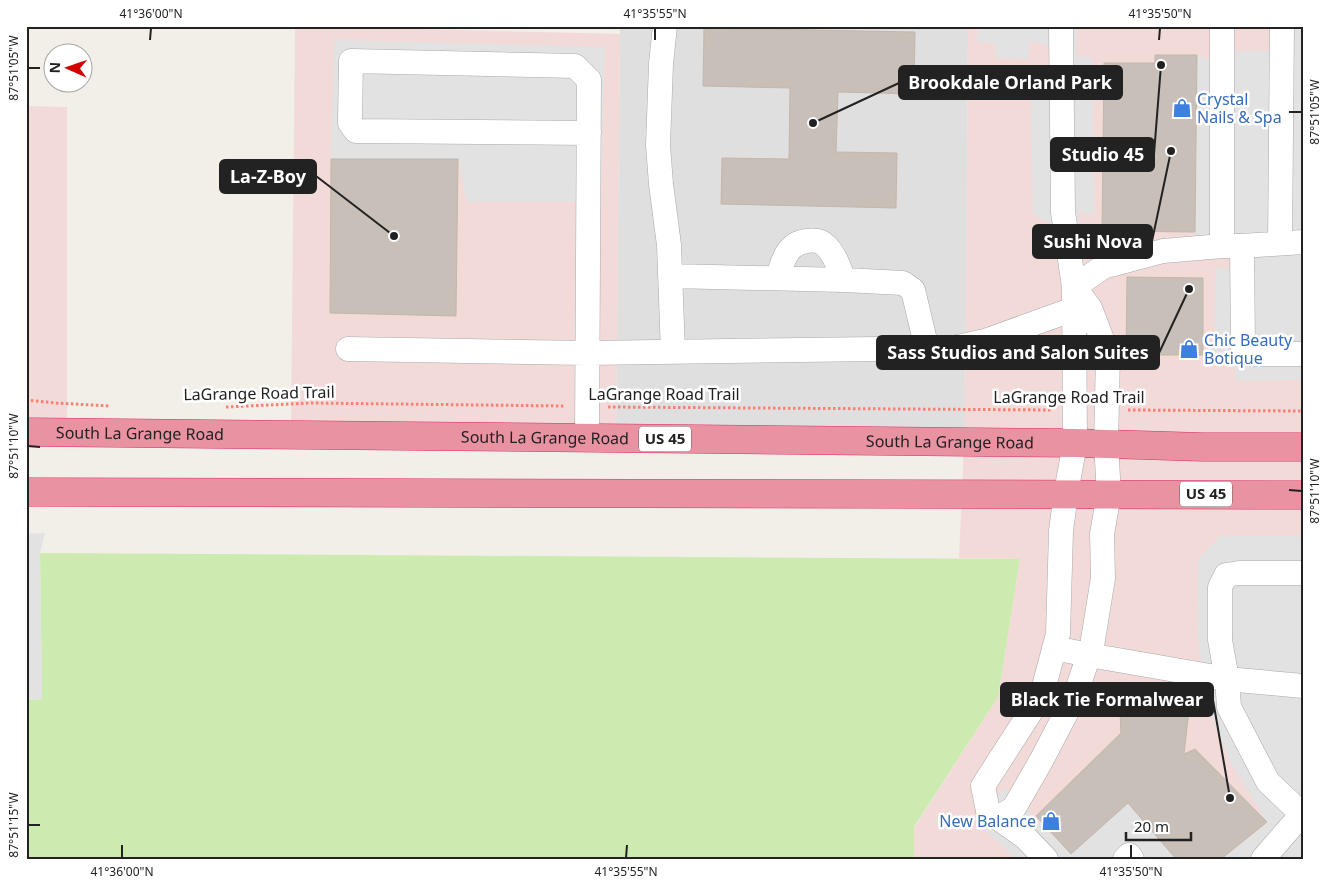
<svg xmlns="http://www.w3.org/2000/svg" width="1329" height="885" font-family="'Noto Sans',sans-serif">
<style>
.residential{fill:#e0dfdf}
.commercial{fill:#f2dad9}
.grass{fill:#cdebb0}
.parking{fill:#e2e2e2}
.building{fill:#c7bfb8;stroke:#c4b6ab}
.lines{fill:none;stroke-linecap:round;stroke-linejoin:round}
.minor-casing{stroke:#a9a9a9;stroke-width:25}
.highway-casing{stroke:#dc2a67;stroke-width:29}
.path{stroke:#fa8072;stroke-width:3;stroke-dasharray:2.5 2.5;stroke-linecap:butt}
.minor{stroke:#fff;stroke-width:24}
.highway{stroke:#e892a2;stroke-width:28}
.ticks{fill:none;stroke:#222;stroke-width:2}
.labels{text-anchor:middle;stroke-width:5;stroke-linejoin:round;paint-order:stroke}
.shield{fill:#fff;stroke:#646464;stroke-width:1}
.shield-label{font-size:15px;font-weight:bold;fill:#222}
.shop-label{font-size:16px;fill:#366cbe;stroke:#fff;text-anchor:start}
.street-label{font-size:16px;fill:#222;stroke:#fff}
.leader{fill:none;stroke:#222;stroke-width:2}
.callout-dot{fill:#222;stroke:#fff;stroke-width:2}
.callout{fill:#222;stroke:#222;stroke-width:2}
.callout-label{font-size:18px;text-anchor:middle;font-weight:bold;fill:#fff}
.neatline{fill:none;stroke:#222;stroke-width:2}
.ticks-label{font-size:12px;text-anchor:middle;fill:#222}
</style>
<rect width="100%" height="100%" fill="#f2efe9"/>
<path class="residential" d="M620,26H968L965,434L616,431Z"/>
<path class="commercial" d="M295,26L620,34L616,431L291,425Z
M968,26H1303V859H914V828L998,697L1020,559L959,558L965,421Z
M26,106L67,107V427H26Z"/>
<path class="grass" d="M40,553L1020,559L998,697L914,827V859H26V700L42,699Z"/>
<path class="parking" d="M977,26H1077L1076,56L1092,57L1094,215L1077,212L1086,241L1033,215L1031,73L1051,72L1049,46L1030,41L1028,59L996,58L994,43L977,42Z
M1275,26H1303V380L1235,381V363H1214L1216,269L1235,268L1234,254L1193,257L1195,232L1197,55L1211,61L1213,35L1235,51H1270Z
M334,40L605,47L601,202H467L458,159H331Z
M45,533L40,553L42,699L26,700V534Z
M1220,536H1303V855L1300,859H1221L1267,822L1230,762L1207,703L1197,632L1198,559Z
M1005,788L1071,854L1128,803L1176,859H1016L973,819Z"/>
<path class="building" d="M704,28L915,32L914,94L838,92L836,152L897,153L896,208L721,204L722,158L789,159L790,88L703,86Z
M1155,55H1197L1195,232L1102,231L1104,63H1155Z
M331,159H458L456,316L330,313Z
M1127,277L1203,278V355H1126Z
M1119,691L1191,692L1184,754L1195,749L1267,822L1221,859H1176L1128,803L1071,854L1036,816L1121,733Z"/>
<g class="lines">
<g class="minor-casing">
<path id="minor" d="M665,26L661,64L658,145L661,184L669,245L673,352
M1222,26V246
M1280,243L1282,26
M1242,246L1303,242
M671,276L844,280L903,283L913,290L927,349
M778,278C782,262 787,243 807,241C813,240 820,240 825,245C835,254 839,268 844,280
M1074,287L1103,267L1163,251L1222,246H1242L1243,348L1247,354H1303
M348,349L588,353L953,348L985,341L1074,309
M587,438L589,80L575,66L351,61L350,123L356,131L589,133
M1303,573H1239L1226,575L1220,587V640L1227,679L1229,707L1268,782L1303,815
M1054,648L1089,655L1227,679L1303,686
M998,818L1014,808L1041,761L1075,696L1092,646L1103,578L1102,534L1109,494L1106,444L1108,355L1090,308L1074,287
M1046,859L1025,837L988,811L983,786L1042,694L1058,634L1061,531L1066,493L1075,443L1074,287L1063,212L1061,26
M1125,859L1129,855L1132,859
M1263,859L1302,814"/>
</g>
<g class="highway-casing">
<g id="highway">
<path id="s1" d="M26,432L1075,443L1203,447H1303"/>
<path d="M26,492L1303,495"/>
</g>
</g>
<path class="path" d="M26,400L56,403L110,406
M226,407L311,403L565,406
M608,407L1052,410
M1128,410L1303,411"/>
<use href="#minor" class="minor"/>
<use href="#highway" class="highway"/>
</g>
<path class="ticks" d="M150,40L151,28M655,40V28M1159,40L1160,28M28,68H40M1289,112H1302M28,446L40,447M1289,490L1302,491M28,825H40M122,858V845M626,858L627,845M1131,858V845"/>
<defs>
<g id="shop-bare" transform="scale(1.5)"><path d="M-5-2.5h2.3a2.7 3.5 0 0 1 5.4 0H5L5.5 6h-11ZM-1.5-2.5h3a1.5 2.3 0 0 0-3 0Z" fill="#3f7fe0" stroke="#fff" stroke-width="2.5" paint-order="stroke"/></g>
</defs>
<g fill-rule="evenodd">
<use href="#shop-bare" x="1182" y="108"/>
<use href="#shop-bare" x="1189" y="349"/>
<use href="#shop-bare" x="1051" y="821"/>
</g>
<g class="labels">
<g class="shield">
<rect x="639" y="426.5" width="52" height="25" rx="4"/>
<rect x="1180" y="481.5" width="52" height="25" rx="4"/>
</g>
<g class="shield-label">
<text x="665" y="444">US 45</text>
<text x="1206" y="499">US 45</text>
</g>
<g class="shop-label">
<text x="1197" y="105">Crystal<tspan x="1197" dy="18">Nails &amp; Spa</tspan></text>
<text x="1204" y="346">Chic Beauty<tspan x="1204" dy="18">Botique</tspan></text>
<text x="1036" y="827" text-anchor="end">New Balance</text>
</g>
<g class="street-label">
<text transform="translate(259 393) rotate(-1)" y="6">LaGrange Road Trail</text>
<text x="664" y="400">LaGrange Road Trail</text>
<text x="1069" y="403">LaGrange Road Trail</text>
<text dy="6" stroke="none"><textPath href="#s1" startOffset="114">South La Grange Road</textPath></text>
<text dy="6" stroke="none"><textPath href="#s1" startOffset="519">South La Grange Road</textPath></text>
<text dy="6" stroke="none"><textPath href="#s1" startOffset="924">South La Grange Road</textPath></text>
</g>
</g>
<path class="leader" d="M813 123L899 83M1161 65L1154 154M394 236L316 176M1171 151L1152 241M1189 289L1159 353M1230 798L1213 700"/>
<g class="callout-dot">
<circle cx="813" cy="123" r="5"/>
<circle cx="1161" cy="65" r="5"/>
<circle cx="394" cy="236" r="5"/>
<circle cx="1171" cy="151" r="5"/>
<circle cx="1189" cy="289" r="5"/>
<circle cx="1230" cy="798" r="5"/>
</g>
<g class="callout">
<rect x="899" y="66" width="223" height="33" rx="5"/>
<rect x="1051" y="138" width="103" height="33" rx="5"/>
<rect x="220" y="160" width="96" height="33" rx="5"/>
<rect x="1033" y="225" width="119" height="33" rx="5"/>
<rect x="877" y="336" width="282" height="33" rx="5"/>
<rect x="1001" y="683" width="212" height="33" rx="5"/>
</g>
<g class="callout-label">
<text x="1010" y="89">Brookdale Orland Park</text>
<text x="1103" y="161">Studio 45</text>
<text x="268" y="183">La-Z-Boy</text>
<text x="1093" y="248">Sushi Nova</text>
<text x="1018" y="359">Sass Studios and Salon Suites</text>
<text x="1107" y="706">Black Tie Formalwear</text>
</g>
<rect width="1329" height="885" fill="none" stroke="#ffffff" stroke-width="55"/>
<g transform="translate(68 68) rotate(272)"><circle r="24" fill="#ffffff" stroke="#a7a7a7"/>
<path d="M0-4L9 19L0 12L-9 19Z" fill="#d40000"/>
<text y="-8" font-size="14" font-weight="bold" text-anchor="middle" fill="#222222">N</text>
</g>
<path d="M1126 832v8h65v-8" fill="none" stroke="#222222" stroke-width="2.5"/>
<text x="1134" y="832" font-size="15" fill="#222222" stroke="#ffffff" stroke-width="4" paint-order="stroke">20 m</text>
<rect x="28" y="28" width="1274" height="830" class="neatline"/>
<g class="ticks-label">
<text x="151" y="18">41°36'00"N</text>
<text x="655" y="18">41°35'55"N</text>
<text x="1160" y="18">41°35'50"N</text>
<text transform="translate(14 68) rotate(-90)" y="4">87°51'05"W</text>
<text transform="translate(1315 112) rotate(-90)" y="4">87°51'05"W</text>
<text transform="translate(14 446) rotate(-90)" y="4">87°51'10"W</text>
<text transform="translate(1315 491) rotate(-90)" y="4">87°51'10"W</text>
<text transform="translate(14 825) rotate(-90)" y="4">87°51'15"W</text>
<text x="122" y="876">41°36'00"N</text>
<text x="626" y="876">41°35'55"N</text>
<text x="1131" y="876">41°35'50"N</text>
</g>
</svg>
